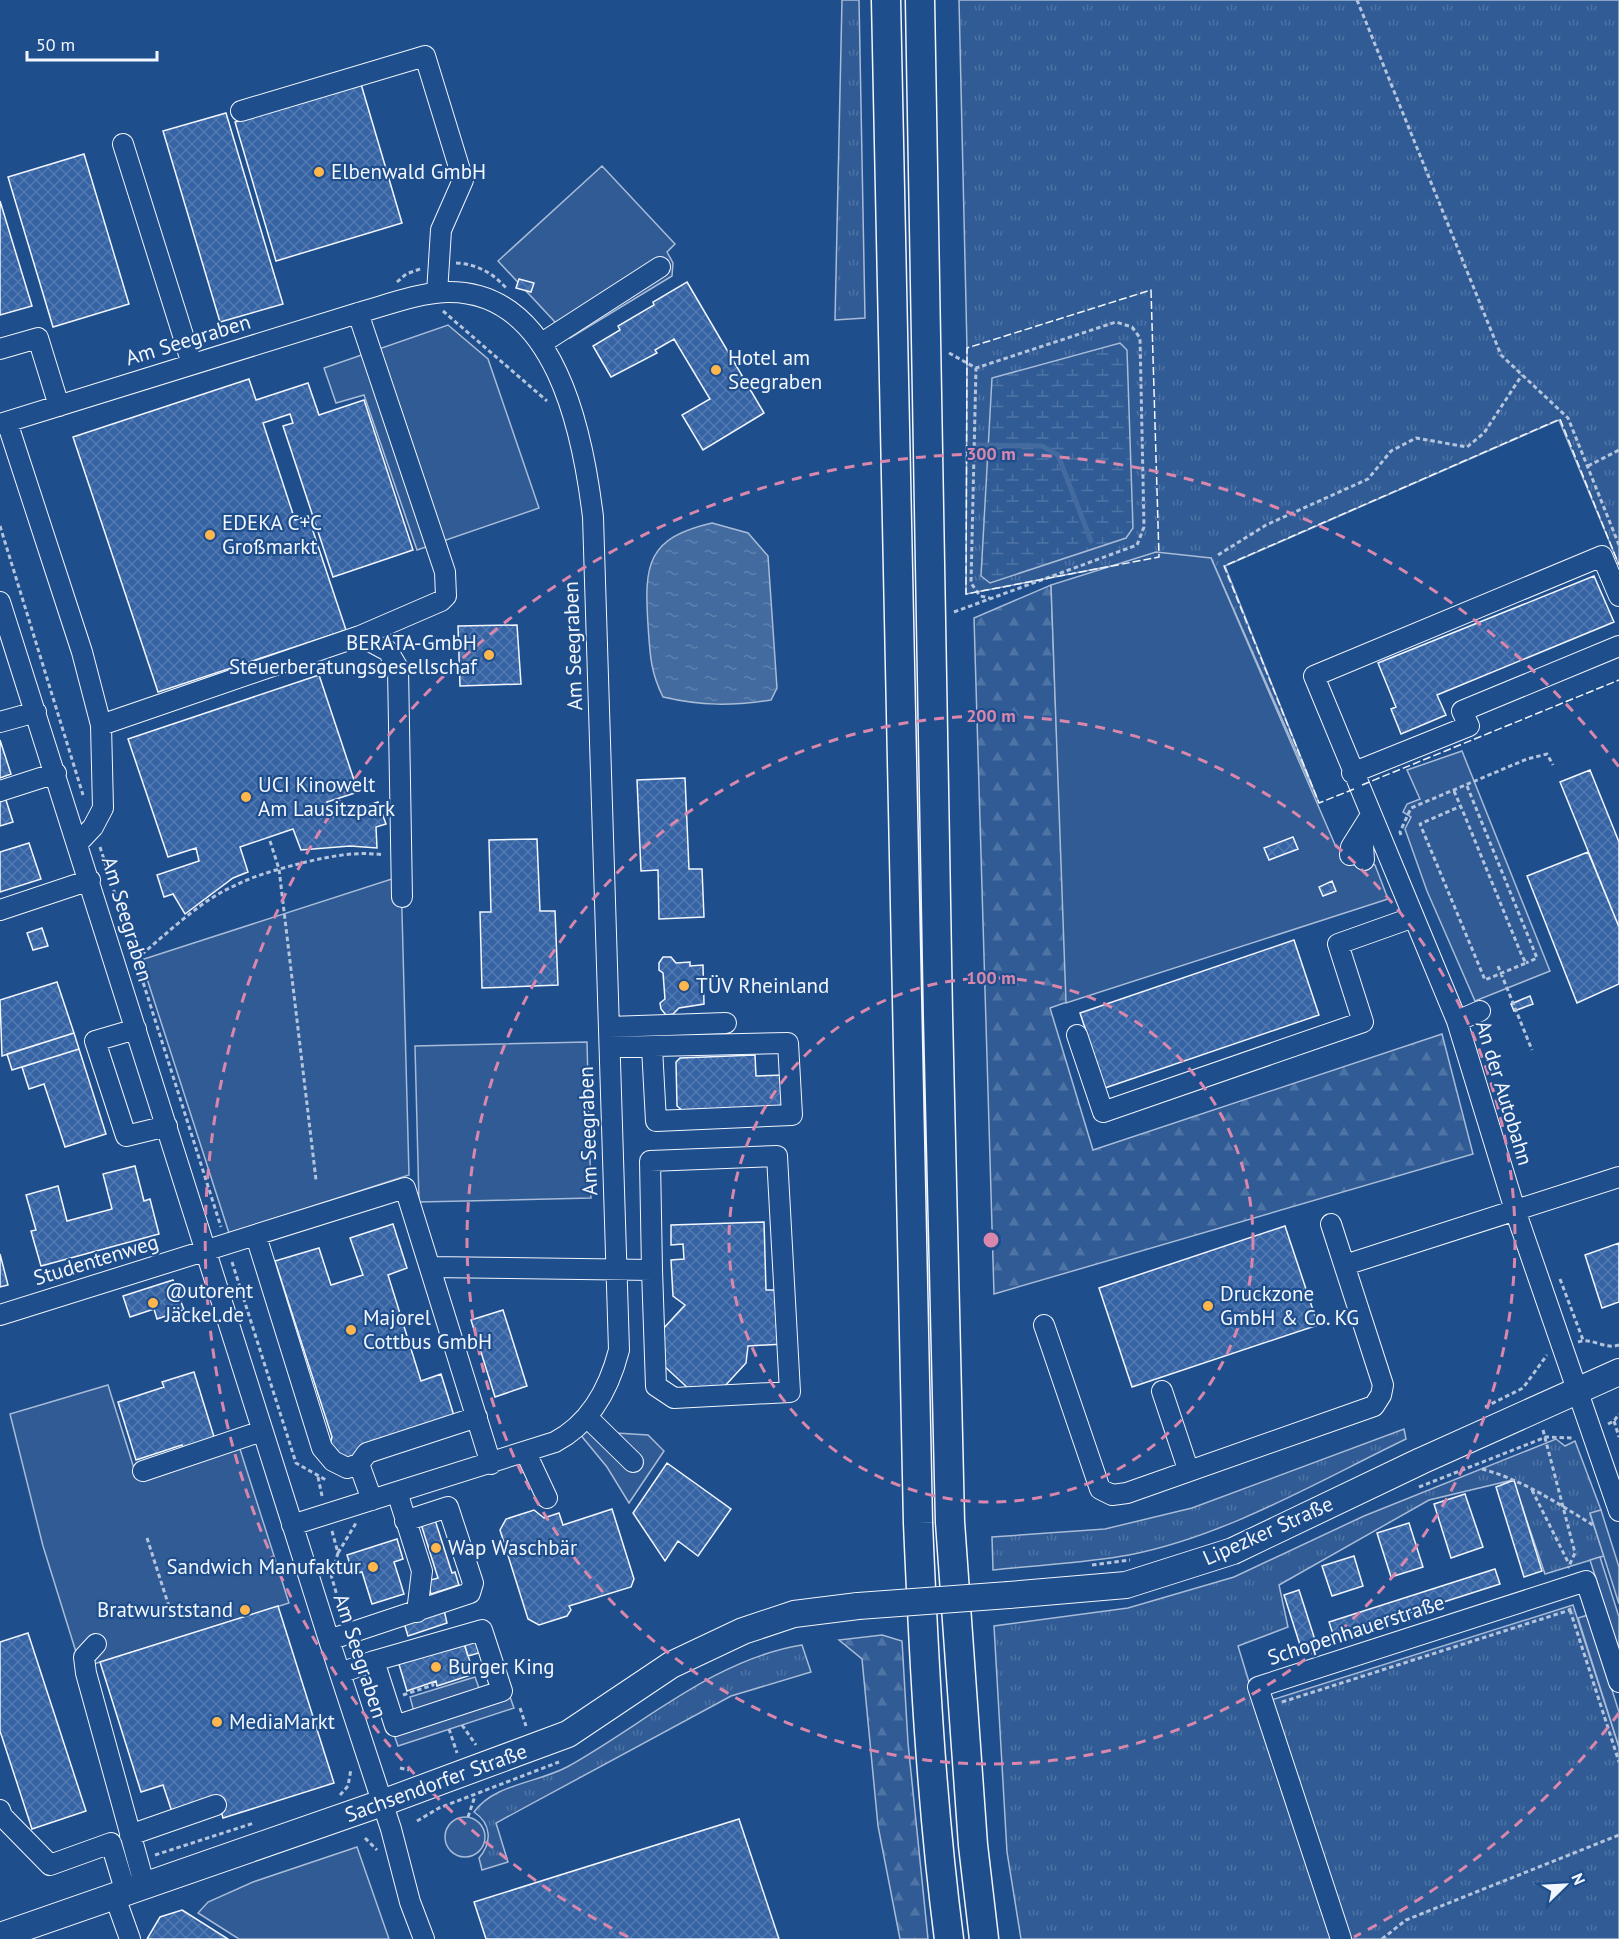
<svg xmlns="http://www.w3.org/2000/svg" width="1619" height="1939" font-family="'PT Sans',sans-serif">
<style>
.grass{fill:url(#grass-tufts);stroke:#a8bbd7;stroke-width:1.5}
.forest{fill:url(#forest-firs);stroke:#a8bbd7;stroke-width:1.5}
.wetland{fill:url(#wetland-marsh);stroke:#a8bbd7;stroke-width:1.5}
.built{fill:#305b95;stroke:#a8bbd7;stroke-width:1.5}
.water{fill:url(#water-ripples);stroke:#a8bbd7;stroke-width:1.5}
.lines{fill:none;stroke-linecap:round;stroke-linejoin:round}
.stream{stroke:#446ba0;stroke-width:5}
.building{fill:url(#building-cross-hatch);stroke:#f2f6ff;stroke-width:1.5}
.minor-casing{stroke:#f2f6ff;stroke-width:22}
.major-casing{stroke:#f2f6ff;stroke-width:28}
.highway-casing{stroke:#f2f6ff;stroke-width:31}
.path{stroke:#b3c4dc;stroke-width:3;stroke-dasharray:4.5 3;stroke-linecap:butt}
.minor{stroke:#1f4e8c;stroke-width:20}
.major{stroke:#1f4e8c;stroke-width:26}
.highway{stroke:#1f4e8c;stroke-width:28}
.major-bridge-casing{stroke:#f2f6ff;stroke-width:28;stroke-linecap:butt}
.major-bridge{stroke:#1f4e8c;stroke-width:26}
.fence{stroke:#f2f6ff;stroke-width:1.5;stroke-dasharray:8 3;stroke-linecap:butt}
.ring{fill:none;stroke:#da87ad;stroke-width:3;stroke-dasharray:10 8}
.poi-dot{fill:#ffb74d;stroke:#1f4e8c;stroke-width:2}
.labels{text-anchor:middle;stroke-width:4.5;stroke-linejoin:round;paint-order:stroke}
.poi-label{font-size:21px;fill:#f2f6ff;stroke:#1f4e8c;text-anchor:start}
.street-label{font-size:21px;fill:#f2f6ff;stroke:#1f4e8c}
.centre{fill:#da87ad;stroke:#1f4e8c;stroke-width:3}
.ring-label{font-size:18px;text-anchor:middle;font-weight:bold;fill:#da87ad;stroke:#1f4e8c;stroke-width:4.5;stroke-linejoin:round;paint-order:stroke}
</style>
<defs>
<pattern id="grass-tufts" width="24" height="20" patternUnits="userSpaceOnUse" patternTransform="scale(1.5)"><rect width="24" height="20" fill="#305b95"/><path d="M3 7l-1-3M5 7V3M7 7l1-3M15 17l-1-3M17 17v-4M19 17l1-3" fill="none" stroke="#4e73a5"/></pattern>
<pattern id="forest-firs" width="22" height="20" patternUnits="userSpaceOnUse" patternTransform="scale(1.5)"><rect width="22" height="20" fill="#305b95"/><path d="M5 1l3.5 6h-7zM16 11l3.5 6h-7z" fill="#4e73a5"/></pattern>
<pattern id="wetland-marsh" width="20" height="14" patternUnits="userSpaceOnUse" patternTransform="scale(1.5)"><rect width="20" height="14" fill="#305b95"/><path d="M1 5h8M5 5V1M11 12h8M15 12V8" fill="none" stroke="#4e73a5"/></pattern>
<pattern id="water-ripples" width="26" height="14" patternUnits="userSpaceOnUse" patternTransform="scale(1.5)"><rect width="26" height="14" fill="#446ba0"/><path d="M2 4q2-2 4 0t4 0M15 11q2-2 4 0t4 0" fill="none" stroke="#5f81ae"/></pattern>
<pattern id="building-cross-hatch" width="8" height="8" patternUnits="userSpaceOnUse" patternTransform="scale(1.5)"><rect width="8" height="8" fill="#3563a3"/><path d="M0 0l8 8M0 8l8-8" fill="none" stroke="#537ab1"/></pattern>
</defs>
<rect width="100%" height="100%" fill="#1f4e8c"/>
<path class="grass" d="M842,0H859L865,318L835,320Z
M959,0H1619V565L1559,420L1225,566L1319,803L1211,558L1158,557L966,594L967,348Z
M1404,1429L1406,1439C1317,1482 1226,1536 1129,1555C1085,1563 1038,1565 993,1570L992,1537L1105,1529L1192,1508Z
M1556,1439L1565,1446L1575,1441L1601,1510L1590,1514L1604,1556L1545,1574L1513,1480L1429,1500L1279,1585L1288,1627L1238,1646L1256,1705L1573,1605L1619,1747V1939H1021L1007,1852L994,1626L1128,1608L1234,1577L1364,1516Z
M802,1645L811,1672L731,1696L496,1823L508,1862L482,1870L479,1858C492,1843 492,1824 474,1812C494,1784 537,1783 567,1767C643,1725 714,1659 802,1645Z"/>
<path class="forest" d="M1051,585L1067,1002L1050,1008L1093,1150L1442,1034L1473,1154L994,1294L974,618Z
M882,1635L902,1641L908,1743L928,1939H900L878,1826L862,1659L839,1640Z"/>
<path class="wetland" d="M1120,343L1127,350L1133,528L1126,538L990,583L981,576L992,378Z"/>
<path class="built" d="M602,166L675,244L667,252L673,263L672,276L570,338L498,261Z
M448,325L488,359L539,508L417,550L364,395L336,403L324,368Z
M1156,552L1211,558L1336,847L1375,865L1388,899L1066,1003L1051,585Z
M1462,751L1550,971L1475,1001L1427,891L1405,829L1411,817L1403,812L1407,804L1420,799L1407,770Z
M401,876L409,1175L229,1233L141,960Z
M587,1042L591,1198L419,1202L415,1046Z
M108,1385L137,1478L239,1446L289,1603L81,1668L43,1546L10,1414Z
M598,1416L616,1433L648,1435L664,1451L629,1503L607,1467L579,1433Z
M1601,1510L1619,1567V1604L1590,1513Z
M1600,1557L1619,1617V1651L1590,1560Z
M1588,1615L1619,1712V1747L1578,1618Z
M475,1677L480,1691L505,1683L514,1708L398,1746L389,1720L414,1712L410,1697Z
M445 1837a20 20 0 1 1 40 0a20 20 0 1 1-40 0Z
M357,1847L389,1939H239L198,1913L208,1902L253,1882Z"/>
<path class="water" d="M712,523L748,533L768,556L777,688L771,700C731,706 702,706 663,697C650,671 650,653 648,625C644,564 647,538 712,523Z"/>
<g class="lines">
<path class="stream" d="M977,445L1042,446L1058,455L1091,541"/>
</g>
<path class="building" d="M361,84L402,223L276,261L235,122Z
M226,113L283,304L220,322L163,131Z
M84,154L129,304L53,327L8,177Z
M0,201L32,306L0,315Z
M519,279L534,283L531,292L516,288Z
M687,282L764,413L703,450L682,415L710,399L674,339L655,350L657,353L611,377L593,346L620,330L618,326L654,305L653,302Z
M249,379L256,400L308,383L319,415L364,400L413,550L333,577L283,426L293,423L290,414L263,423L295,520L308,516L346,630L158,692L73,437Z
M1594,576L1614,622L1437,695L1446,715L1401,734L1391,709L1396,707L1378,663Z
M517,625L521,684L460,686L458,626Z
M319,675L358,792L327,802L332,817L378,802L386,824L376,827L377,848L350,846L301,850L293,829L240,847L248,872L233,878L185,914L173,894L164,897L157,875L199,861L196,848L168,857L128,739Z
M0,740L11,774L0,778Z
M1590,770L1619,842V927L1560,782Z
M685,778L689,869H702L704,917L659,919L658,870L641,871L637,780Z
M5,797L13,822L0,826V799Z
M1293,837L1298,849L1269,860L1264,848Z
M537,839L540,911H555L558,985L482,988L480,912H491L489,840Z
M29,843L41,879L0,892V852Z
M1588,852L1619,927V984L1577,1003L1527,876Z
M1332,881L1336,891L1323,896L1319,887Z
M42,928L48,946L33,950L27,933Z
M1294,940L1319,1015L1105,1088L1080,1013Z
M663,957H671L676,963L690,962V966L703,965L704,1004L679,1008L673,1014L666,1015L661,1009L660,1003L665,999L663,973L659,970V963Z
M57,982L74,1033L2,1056L0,1000Z
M1530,996L1533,1004L1514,1011L1511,1004Z
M74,1033L79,1049L12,1070L7,1054Z
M79,1049L106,1134L65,1147L44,1084L29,1089L22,1067Z
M755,1055L756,1076L784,1075L786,1107L683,1111L677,1106L676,1062L680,1058Z
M135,1166L144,1201L150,1199L159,1234L41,1266L31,1231L36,1230L26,1195L58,1186L67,1221L112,1209L103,1174Z
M764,1222L766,1290H782L784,1344L748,1346L746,1363L723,1388L689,1389L663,1365L662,1330L685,1305L673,1296L671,1260L684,1259L683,1244L671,1245V1225Z
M393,1224L407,1268L388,1275L421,1381L441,1374L455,1419L344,1459L330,1445L332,1437L275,1261L319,1248L331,1285L363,1275L350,1238Z
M1285,1226L1318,1325L1132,1387L1099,1288Z
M1619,1243V1302L1602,1308L1585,1255Z
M0,1254L8,1285L0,1287Z
M173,1280L184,1310L157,1319L154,1309L130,1317L123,1296Z
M503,1310L527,1386L495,1397L471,1320Z
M194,1372L215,1440L184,1450L182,1445L136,1460L118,1402L164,1387L162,1382Z
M667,1463L731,1509L698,1556L678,1541L665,1561L633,1513Z
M1514,1480L1542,1571L1524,1577L1496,1487Z
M1465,1494L1483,1547L1451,1558L1434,1504Z
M612,1509L634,1579L631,1587L569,1606L571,1610L567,1616L539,1625L528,1619L500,1530L506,1519L534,1510L544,1518L559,1513L563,1525Z
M435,1520L452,1573L455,1572L459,1585L431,1594L427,1581L438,1578L421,1524Z
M1409,1523L1423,1567L1391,1577L1377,1533Z
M397,1539L403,1559L394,1562L404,1594L372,1604L362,1572L353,1574L347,1555Z
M1354,1556L1363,1586L1332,1596L1322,1566Z
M1495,1569L1500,1584L1334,1637L1329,1622Z
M1299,1590L1316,1643L1301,1648L1284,1595Z
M278,1606L334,1783L223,1818L218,1801L173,1815L163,1785L141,1792L100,1662Z
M444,1610L447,1623L408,1636L404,1623Z
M28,1633L86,1811L32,1829L0,1731V1642Z
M477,1637L482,1652L468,1656L463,1641Z
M463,1640L474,1674L437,1686L436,1681L407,1691L398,1661Z
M739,1819L779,1939H486L474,1902Z
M182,1910L228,1939H147L160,1917Z"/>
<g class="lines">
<g class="minor-casing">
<path id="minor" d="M241,111L425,56L463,180L441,230L437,293
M123,144L192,364
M542,343L660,267
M0,349L38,338L59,406
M7,422L82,652L101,725
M0,424L358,313C387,305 417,293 447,292C556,290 583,434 593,517L619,1350C609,1389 591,1423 555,1442L292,1525
M1619,596L1602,556L1314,676L1457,1021L1515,1210L1619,1511
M0,602L329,1640L391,1829L410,1902L424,1939
M360,636L388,651L398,668L402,897
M0,722L36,712
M1352,773L1469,726L1462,711L1619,646
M0,791L56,773
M1362,830L1364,860
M78,843L93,827L103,808L101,725L360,636L441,601L446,596L445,572L358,313
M1350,855L1351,847L1371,815
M0,910L90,880
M1457,1021L1480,1011
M609,1027L726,1023
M136,1029L95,1041L126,1136L167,1126
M1077,1035L1103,1112L1363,1022L1338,944L1414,917
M610,1047L788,1043L792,1115L656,1121L652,1048
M256,1236L322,1448L333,1461L347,1468L359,1464L372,1500
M1345,1265L1619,1177
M430,1267L652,1270L650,1161L777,1156L790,1392L674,1398L656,1386L652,1270
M0,1315L405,1188L491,1464
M1044,1325L1100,1489L1112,1495L1127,1493L1374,1406L1381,1395L1383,1385L1331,1224
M1162,1391L1188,1469
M587,1417L633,1462
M526,1453L547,1498
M359,1464L367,1453L477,1417
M143,1471L262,1431
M397,1492L422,1571L417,1612
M482,1630L502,1691L395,1726L374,1661Z
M329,1640L470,1593L473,1583L448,1507L405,1521
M96,1644L84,1657L86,1673L145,1887
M340,1673L374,1661
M0,1810L2,1816L50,1865L111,1843L126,1893
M130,1835L216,1805
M115,1897L130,1939
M1341,1939L1258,1687L1586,1581L1619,1682"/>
</g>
<g class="major-casing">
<path id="major" d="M1009,1595L1126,1585L1233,1551L1421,1461L1619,1372
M0,1936L382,1803L568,1734L671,1665L743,1631L794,1614L858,1606"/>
</g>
<g class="highway-casing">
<path id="highway" d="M886,0L918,1523C924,1662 931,1801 949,1939
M920,0L938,1015L950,1522L973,1845L984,1939"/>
</g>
<path class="path" d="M1357,0L1501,355L1568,418L1619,545
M456,263C477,264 493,273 507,289
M397,282L406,274L420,269
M443,311L547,401
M949,353L976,368L971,583L980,596L990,598
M1588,466L1619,450
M0,526L83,795
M1218,555L1266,525L1368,479L1391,451L1416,438L1467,447L1484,433L1522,375
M954,612L1137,545L1144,527L1140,338L1132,327L1116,322L976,368
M1467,786L1537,958L1526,963
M1454,791L1464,814L1522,956L1526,963L1485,980L1420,824L1461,806
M1401,835L1400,832L1411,808L1527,759L1547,754L1553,765
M270,841L279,869L316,1180
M100,847L221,1227
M136,959C167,934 199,901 236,885C258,874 283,868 306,862C332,856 357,851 384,855
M1498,966L1532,1050
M232,1262L296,1463L326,1480
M1560,1279L1583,1340
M1578,1342C1592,1337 1605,1350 1619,1345
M1485,1407L1523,1388L1547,1355
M1614,1421L1619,1437
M1608,1424L1614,1421L1619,1414
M1543,1430L1575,1553L1568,1568
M1482,1469C1523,1480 1557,1503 1593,1525
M318,1477L322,1496
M1419,1487L1546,1437L1574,1438
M1532,1490L1569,1564
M332,1531L338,1553L331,1575L343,1616
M147,1538L173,1619
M338,1553L356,1523
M1092,1565L1130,1560
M1570,1610L1619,1762
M403,1695L433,1685L432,1683
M1282,1702L1570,1610L1569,1606
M520,1708L526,1726
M462,1725L476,1745
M449,1729L457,1753
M400,1768L409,1770
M340,1795L348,1786L351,1769
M468,1817L475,1796
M417,1821L439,1808L559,1762
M365,1838L377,1850
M155,1855L254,1823
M1382,1939L1406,1920L1619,1835"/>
<use href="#minor" class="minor"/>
<use href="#major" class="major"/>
<use href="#highway" class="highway"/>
<g class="major-bridge-casing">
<path id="major-bridge" d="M858,1606L1009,1595"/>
</g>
<use href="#major-bridge" class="major-bridge"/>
<path class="fence" d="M1151,290L1159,557L966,594L967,348Z
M1362,785L1619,680
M1354,789L1319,803L1224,566L1560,419L1619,565"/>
</g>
<g class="ring">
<circle cx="991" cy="1240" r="262"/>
<circle cx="991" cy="1240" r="524"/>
<path d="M1619 1713A786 786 0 0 1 1354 1937M628 1937A786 786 0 1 1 1619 767"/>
</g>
<g class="poi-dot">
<circle cx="319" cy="172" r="6"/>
<circle cx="716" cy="370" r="6"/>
<circle cx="210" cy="535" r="6"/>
<circle cx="489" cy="655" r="6"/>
<circle cx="246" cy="797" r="6"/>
<circle cx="684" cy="986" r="6"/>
<circle cx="153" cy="1303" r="6"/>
<circle cx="1208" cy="1306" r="6"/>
<circle cx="351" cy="1330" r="6"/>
<circle cx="436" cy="1548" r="6"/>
<circle cx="373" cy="1567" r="6"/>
<circle cx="245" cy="1610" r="6"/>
<circle cx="436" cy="1667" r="6"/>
<circle cx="217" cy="1722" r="6"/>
</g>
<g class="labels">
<g class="poi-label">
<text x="331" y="179">Elbenwald GmbH</text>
<text x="728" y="365">Hotel am<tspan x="728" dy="24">Seegraben</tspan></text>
<text x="222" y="530">EDEKA C+C<tspan x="222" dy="24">Großmarkt</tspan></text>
<text x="477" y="650" text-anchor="end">BERATA-GmbH<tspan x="477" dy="24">Steuerberatungsgesellschaf</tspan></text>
<text x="258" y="792">UCI Kinowelt<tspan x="258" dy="24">Am Lausitzpark</tspan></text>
<text x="696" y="993">TÜV Rheinland</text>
<text x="165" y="1298">@utorent<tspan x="165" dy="24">Jäckel.de</tspan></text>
<text x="1220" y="1301">Druckzone<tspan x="1220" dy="24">GmbH &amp; Co. KG</tspan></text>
<text x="363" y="1325">Majorel<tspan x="363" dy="24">Cottbus GmbH</tspan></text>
<text x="448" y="1555">Wap Waschbär</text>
<text x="361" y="1574" text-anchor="end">Sandwich Manufaktur</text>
<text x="233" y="1617" text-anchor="end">Bratwurststand</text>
<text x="448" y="1674">Burger King</text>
<text x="229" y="1729">MediaMarkt</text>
</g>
<g class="street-label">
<text transform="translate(188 340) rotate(-17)" y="7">Am Seegraben</text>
<text transform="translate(573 646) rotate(-92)" y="7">Am Seegraben</text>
<text transform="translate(127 919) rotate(73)" y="7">Am Seegraben</text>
<text transform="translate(1504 1093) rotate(73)" y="7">An der Autobahn</text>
<text transform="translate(588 1131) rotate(-92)" y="7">Am Seegraben</text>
<text transform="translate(96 1260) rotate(-17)" y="7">Studentenweg</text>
<text transform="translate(1268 1531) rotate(-24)" y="7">Lipezker Straße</text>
<text transform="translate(1356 1630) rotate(-18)" y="7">Schopenhauerstraße</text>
<text transform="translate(360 1656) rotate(72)" y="7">Am Seegraben</text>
<text transform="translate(436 1783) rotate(-20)" y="7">Sachsendorfer Straße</text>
</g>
</g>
<circle cx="991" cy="1240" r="9" class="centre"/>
<g class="ring-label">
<text x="991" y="460">300 m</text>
<text x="991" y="722">200 m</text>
<text x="991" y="984">100 m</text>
</g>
<g transform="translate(1565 1885) rotate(66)" stroke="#1f4e8c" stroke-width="4.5" paint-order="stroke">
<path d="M0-4.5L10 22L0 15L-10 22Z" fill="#f2f6ff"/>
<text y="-9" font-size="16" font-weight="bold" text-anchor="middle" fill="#f2f6ff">N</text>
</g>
<path d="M27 51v9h130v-9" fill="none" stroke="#f2f6ff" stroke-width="3"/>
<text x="36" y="51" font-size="18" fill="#f2f6ff" stroke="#1f4e8c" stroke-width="4.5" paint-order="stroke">50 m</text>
</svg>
